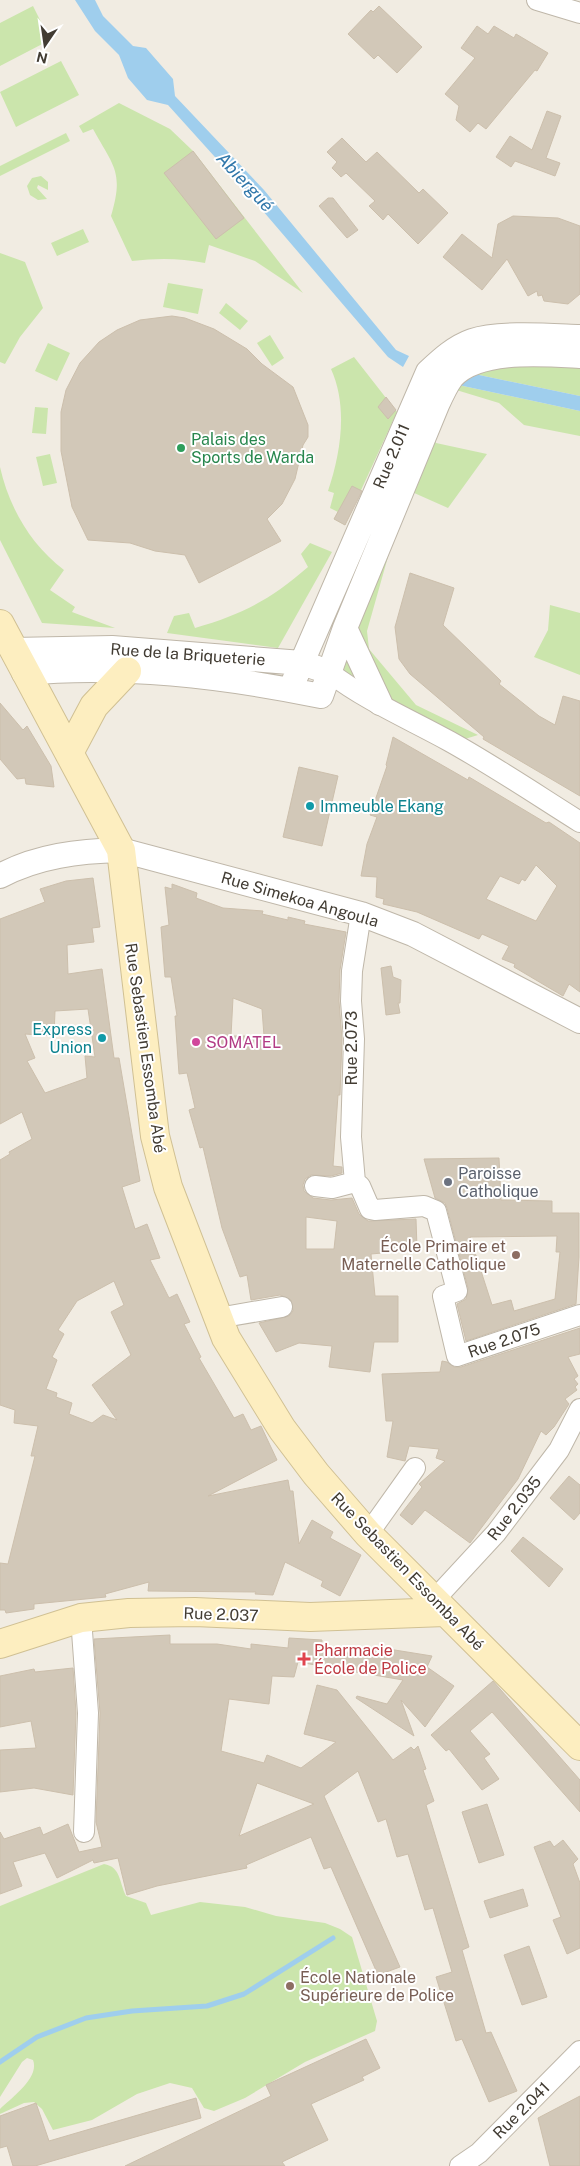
<svg xmlns="http://www.w3.org/2000/svg" width="580" height="2166" font-family="'Public Sans',sans-serif">
<style>
.green{fill:#cbe5ac}
.water{fill:#9fceed}
.lines{fill:none;stroke-linecap:round;stroke-linejoin:round}
.stream{stroke:#9fceed;stroke-width:5}
.building{fill:#d2c8b8;stroke:#ccbfac;fill-rule:evenodd}
.minor-casing{stroke:#bfb7a9;stroke-width:22}
.tertiary-casing{stroke:#bfb7a9;stroke-width:26}
.secondary-casing{stroke:#d0c093;stroke-width:30}
.minor{stroke:#fff;stroke-width:20}
.tertiary{stroke:#fff;stroke-width:24}
.secondary{stroke:#fdeec0;stroke-width:28}
.leisure-dot{fill:#2e9e5b;stroke:#fff;stroke-width:2}
.culture-dot{fill:#0f9aa8;stroke:#fff;stroke-width:2}
.hotel-dot{fill:#d1479c;stroke:#fff;stroke-width:2}
.worship-dot{fill:#6b7280;stroke:#fff;stroke-width:2}
.education-dot{fill:#8d6e63;stroke:#fff;stroke-width:2}
.health-dot{fill:#e0444e;stroke:#fff;stroke-width:2}
.labels{text-anchor:middle;stroke-width:4;stroke-linejoin:round;paint-order:stroke}
.leisure-label{font-size:16px;fill:#27864d;stroke:#fff;text-anchor:start}
.street-label{font-size:16px;fill:#423c33;stroke:#fff}
.culture-label{font-size:16px;fill:#0d838f;stroke:#fff;text-anchor:start}
.hotel-label{font-size:16px;fill:#b23c85;stroke:#fff;text-anchor:start}
.worship-label{font-size:16px;fill:#5b616d;stroke:#fff;text-anchor:start}
.education-label{font-size:16px;fill:#785e54;stroke:#fff;text-anchor:end}
.health-label{font-size:16px;fill:#be3a42;stroke:#fff;text-anchor:start}
.water-label{font-size:18px;font-style:italic;fill:#3077aa;stroke:#fff}
</style>
<rect width="100%" height="100%" fill="#f1ece2"/>
<path class="green" d="M33,6L50,40L0,66V23Z
M61,61L79,95L16,127L0,92Z
M119,103L170,129L193,151L303,293L255,261L209,245L205,263C180,258 157,258 132,261L111,216C124,172 114,167 93,129L83,133L79,126Z
M66,133L70,141L0,176V166Z
M41,176L48,182V190L38,185L37,188L47,199L38,200L30,195L27,186L32,178Z
M83,229L89,242L57,256L51,243Z
M0,253L25,262L43,308L20,337L5,364L0,362Z
M168,283L203,289L198,314L163,307Z
M226,303L248,321L240,330L219,313Z
M270,335L284,358L272,366L257,343Z
M48,343L70,353L57,381L35,371Z
M580,356V396L460,371Z
M354,357L397,412L345,525L334,519L338,512L330,508L334,493L328,491C341,453 348,406 331,369Z
M449,383L580,411V436L524,425L499,403L453,389L434,433L436,443L487,454L448,508L412,492L395,532L367,631L369,649L416,705L478,735L452,743L330,673Z
M35,407L48,408L46,434L32,433Z
M50,454L57,483L43,486L36,457Z
M0,467C9,507 30,544 64,570L50,590L75,607L72,612L115,628L42,623L0,540Z
M310,543L332,552L278,648L167,633L174,616L189,613L195,628C243,614 270,600 308,567L301,554Z
M550,605L580,613V675L534,657L548,630Z
M104,1864C121,1867 119,1882 126,1896L146,1903L151,1915L200,1902L245,1907L276,1916L325,1923L340,1929L352,1937L377,2021L375,2031L305,2062L245,2098L214,2111L204,2108L192,2088L170,2083L137,2094L92,2120L53,2130L42,2109L34,2102L24,2103L0,2114V2109C11,2098 40,2078 33,2060L27,2058L22,2062L0,2097V1906Z"/>
<path class="water" d="M75,0H95L103,16L133,46L146,48L173,79L175,96L264,190L396,350L409,356L403,367L388,357L251,197L168,105L147,100L128,78L119,55L95,31Z
M460,371L580,396V411L449,383Z"/>
<g class="lines">
<path class="stream" d="M0,2062L37,2037L86,2018L132,2011L207,2006L244,1994L333,1938"/>
</g>
<path class="building" d="M379,6L422,47L397,73L378,55L374,59L348,34L371,10L373,12Z
M477,26L488,34L494,26L514,38L516,34L548,53L537,71L535,70L486,129L478,123L470,132L456,120L459,106L445,94L475,58L461,48Z
M547,111L561,116L546,158L560,163L555,176L515,161L511,167L496,157L510,136L532,150Z
M342,138L366,162L377,152L419,193L423,189L448,213L418,244L388,214L383,220L369,206L375,201L346,173L341,177L332,168L337,162L327,152Z
M193,151L244,218L216,239L164,173Z
M328,198H333L358,230L347,238L319,206Z
M513,216L558,218L580,226V294L568,304L544,301L542,295L538,296L537,291L528,296L507,259L482,290L443,257L462,234L492,258L498,224Z
M172,316L185,318L214,329L247,349L262,364L293,387L308,425V437L303,445L295,479L282,504L267,519L281,541L199,583L185,555L155,551L130,543L88,540L72,507L61,451V412L66,390L80,363L99,342L117,330L140,320Z
M386,397L396,410L388,419L378,407Z
M352,486L362,491L345,525L334,519Z
M410,573L454,588L443,625L501,681L499,684L539,716L555,725L563,696L580,701V796L483,739L484,737L410,674L399,659L395,627Z
M0,703L23,730L27,726L51,766L54,787L26,784L25,778L17,779L0,759Z
M393,737L468,780L469,777L546,823L549,822L580,843V992L569,984L563,996L514,967L515,964L502,959L509,946L482,934L479,939L417,912L383,904L384,899L376,897L377,877L361,876L367,844L377,817L370,815L387,766L386,765ZM536,865L557,886L536,921L486,899L500,876L519,884L522,879L525,881Z
M299,767L338,776L322,846L283,837Z
M93,878L100,927L92,928L94,942L67,945L68,974L102,969L114,1058H119L140,1181L122,1187L135,1229L147,1224L160,1258L150,1260L169,1298L177,1294L190,1322L184,1324L201,1357L199,1358L234,1418L243,1414L251,1430L261,1426L277,1460L208,1496L288,1480L290,1491H293L299,1544L312,1520L333,1532L330,1538L361,1555L340,1596L321,1586L323,1581L285,1562L273,1595L255,1594L256,1592L148,1591L149,1582L105,1594L106,1597L34,1604V1609L6,1613L5,1610H0V1563L8,1564L35,1456H31L38,1426L14,1423L15,1410L0,1405V1160L10,1154L9,1152L32,1139L22,1112L0,1124V919L45,902L40,889L66,881ZM88,1009L95,1057L85,1056L87,1078L45,1093L27,1061L35,1058L25,1034L54,1036L55,1011ZM114,1281L124,1305L111,1312L131,1355L92,1385L117,1420L103,1415L92,1423L69,1414L72,1403L56,1397L57,1393L46,1389L57,1360L52,1357L64,1334L58,1330L77,1301Z
M172,884L197,893L196,898L223,908L263,911L262,914L288,920V917L305,921L304,924L346,932L340,970L339,1001L342,1039L340,1095H338L333,1166L342,1167V1173L331,1176L311,1175L305,1179L303,1185L304,1191L313,1198L331,1200L352,1198L359,1214L368,1221L416,1219L417,1248H393V1252L371,1254L375,1296H398V1342H374L370,1372L329,1367L332,1346L299,1343L276,1352L259,1323L289,1316L293,1311L291,1300L280,1295L251,1300L247,1275L240,1277L222,1228L203,1147L200,1148L189,1110L195,1108L187,1073L179,1074L175,1016H177L171,977H165L161,927L169,925L165,887L172,889ZM233,998L262,1009L264,1036H231ZM306,1217L337,1221L334,1249H306Z
M391,966L393,977L401,980L400,1003H398L400,1013L386,1015L381,968Z
M499,1158L501,1200L552,1201V1213H579V1257L576,1304L466,1341L457,1304L466,1299L468,1288L447,1208L445,1203L435,1198L424,1159ZM557,1236L556,1252H560L555,1299L514,1311L511,1300L492,1305L470,1237Z
M580,1328V1354L568,1357L578,1376L574,1379L578,1384L575,1387L577,1390L565,1399L569,1404L554,1427L546,1435L541,1431L518,1479L470,1543L425,1510L412,1525L400,1515L422,1487L419,1484L445,1461L436,1458L439,1449L409,1446L405,1461L387,1457L393,1421H386L382,1374L440,1372L442,1361L447,1362L454,1367H461Z
M569,1476L580,1485V1513L574,1520L550,1498Z
M523,1537L563,1569L549,1587L511,1551Z
M170,1635V1644H217L251,1649V1644L288,1648L289,1638L322,1640V1652L375,1654L376,1647L432,1656L427,1667L454,1686L425,1727L401,1700L414,1736L356,1698L357,1696L387,1704L403,1680L298,1662L294,1677L272,1676L269,1704L229,1699L221,1751L264,1763L267,1755L301,1768L336,1742L304,1734L317,1685L337,1690L393,1760L411,1747L414,1750L418,1746L426,1769L423,1770L434,1801L426,1805L469,1947L462,1950L486,2033L491,2032L517,2091L489,2102L462,2039L456,2041L436,1977L452,1972L433,1908L425,1910L408,1854L397,1857L386,1819L378,1822L358,1771L324,1796L400,1967L378,1975L331,1867L324,1869L311,1837L246,1865L247,1868L157,1886L127,1895L118,1858L94,1863L93,1860L57,1878L45,1853L13,1862L22,1886L0,1894V1832L4,1839L40,1827L43,1835L68,1824L79,1852L102,1847L96,1822L100,1713L94,1639ZM257,1783L314,1804L239,1836Z
M73,1668L76,1713L73,1795L34,1788L0,1792V1750L36,1748L31,1721L0,1727V1676L34,1669L35,1672Z
M493,1681L580,1780V1812L492,1712L470,1731L490,1754L484,1758L499,1779L482,1790L449,1749L446,1751L431,1735Z
M487,1804L504,1855L479,1863L462,1812Z
M563,1840L578,1859L573,1864L580,1883V1948L567,1954L553,1920L561,1917L534,1847L550,1841L554,1847Z
M523,1889L528,1906L490,1918L484,1901Z
M529,1946L547,1997L522,2005L504,1955Z
M366,2039L380,2068L362,2077L364,2080L311,2104L328,2140L282,2162L285,2166H125L271,2096L266,2085Z
M580,2096V2166H550L538,2118Z
M196,2098L201,2118L35,2166H13L7,2146L0,2148V2116L36,2103L49,2141Z"/>
<g class="lines">
<g class="minor-casing">
<path id="minor" d="M537,0L580,13
M330,673C367,701 409,719 449,741C494,766 537,795 580,822
M355,1182L351,1137L354,1039L351,1001L352,971L361,914
M315,1186L332,1188L355,1182L360,1186L370,1209L375,1210L424,1206L436,1211L457,1291L443,1296L457,1356L580,1315
M218,1318L282,1307
M368,1534L415,1468
M435,1599L496,1533L559,1450L580,1409
M81,1618L88,1713L84,1832
M460,2166L479,2153L580,2051"/>
</g>
<g class="tertiary-casing">
<path id="tertiary" d="M345,628L380,703
M13,650L112,648L302,663L317,668
M24,673C123,664 224,676 321,696L345,628L437,405C441,396 446,385 452,377C478,348 544,354 580,356
M290,690L428,372C442,359 455,347 472,341C499,332 551,336 580,337
M0,876C37,856 79,851 121,850L361,914L413,934L580,1021"/>
</g>
<g class="secondary-casing">
<path id="secondary" d="M0,624L121,850L155,1136L168,1187L226,1338L282,1429L316,1474L368,1534L580,1746
M69,753L94,706L127,671
M0,1644L81,1618L129,1613L195,1612L310,1617L445,1612"/>
</g>
<use href="#minor" class="minor"/>
<use href="#tertiary" class="tertiary"/>
<use href="#secondary" class="secondary"/>
</g>
<circle class="leisure-dot" cx="181" cy="448" r="5"/>
<g class="culture-dot">
<circle cx="310" cy="806" r="5"/>
<circle cx="102" cy="1038" r="5"/>
</g>
<circle class="hotel-dot" cx="196" cy="1042" r="5"/>
<circle class="worship-dot" cx="448" cy="1182" r="5"/>
<g class="education-dot">
<circle cx="516" cy="1255" r="5"/>
<circle cx="290" cy="1986" r="5"/>
</g>
<path class="health-dot" d="M301.5 1651.5h5v5h5v5h-5v5h-5v-5h-5v-5h5z"/>
<g class="labels">
<g class="leisure-label">
<text x="191" y="445">Palais des<tspan x="191" dy="18">Sports de Warda</tspan></text>
</g>
<g class="street-label">
<text transform="translate(391 456) rotate(-67)" y="6">Rue 2.011</text>
<text transform="translate(188 654) rotate(4)" y="6">Rue de la Briqueterie</text>
<text transform="translate(300 899) rotate(16)" y="6">Rue Simekoa Angoula</text>
<text transform="translate(146 1048) rotate(82)" y="6">Rue Sebastien Essomba Abé</text>
<text transform="translate(351 1048) rotate(-90)" y="6">Rue 2.073</text>
<text transform="translate(504 1340) rotate(-19)" y="6">Rue 2.075</text>
<text transform="translate(514 1508) rotate(-52)" y="6">Rue 2.035</text>
<text transform="translate(408 1571) rotate(46)" y="6">Rue Sebastien Essomba Abé</text>
<text transform="translate(221 1614) rotate(2)" y="6">Rue 2.037</text>
<text transform="translate(521 2110) rotate(-45)" y="6">Rue 2.041</text>
</g>
<g class="culture-label">
<text x="320" y="812">Immeuble Ekang</text>
<text x="92" y="1035" text-anchor="end">Express<tspan x="92" dy="18">Union</tspan></text>
</g>
<g class="hotel-label">
<text x="206" y="1048">SOMATEL</text>
</g>
<g class="worship-label">
<text x="458" y="1179">Paroisse<tspan x="458" dy="18">Catholique</tspan></text>
</g>
<g class="education-label">
<text x="506" y="1252">École Primaire et<tspan x="506" dy="18">Maternelle Catholique</tspan></text>
<text x="300" y="1983" text-anchor="start">École Nationale<tspan x="300" dy="18">Supérieure de Police</tspan></text>
</g>
<g class="health-label">
<text x="314" y="1656">Pharmacie<tspan x="314" dy="18">École de Police</tspan></text>
</g>
<g class="water-label">
<text transform="translate(245 182) rotate(47)" y="6">Abiergué</text>
</g>
</g>
<g transform="translate(45 45) rotate(193)" stroke="#ffffff" stroke-width="4" paint-order="stroke">
<path d="M0-4L9 19L0 12L-9 19Z" fill="#423c33"/>
<text y="-8" font-size="14" font-weight="bold" text-anchor="middle" fill="#423c33">N</text>
</g>
</svg>
